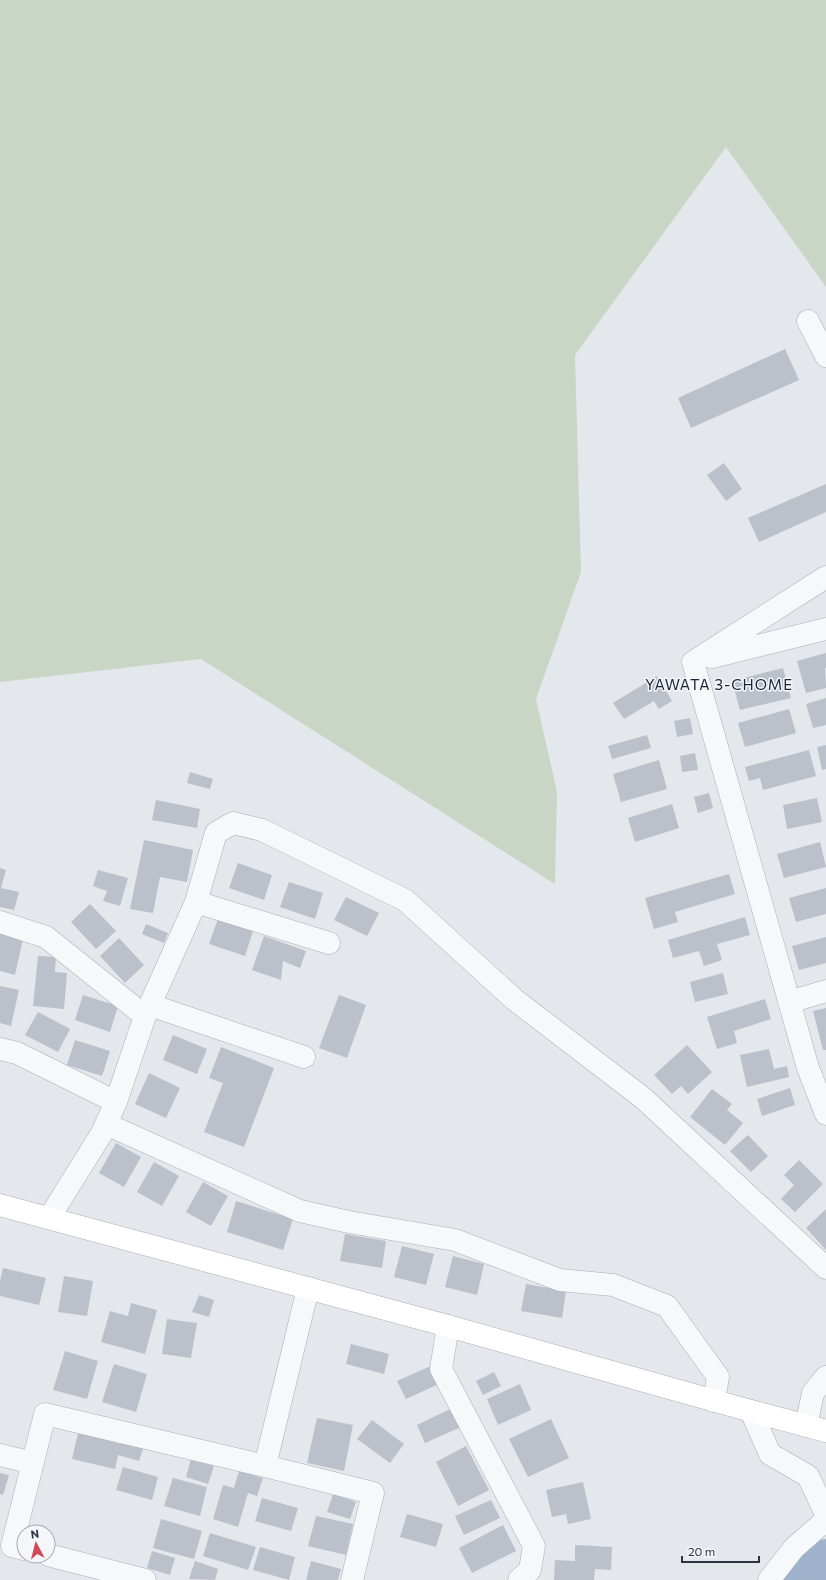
<svg xmlns="http://www.w3.org/2000/svg" width="826" height="1580" font-family="Commissioner,sans-serif">
<style>
.green{fill:#c9d6c5}
.lines{fill:none;stroke-linecap:round;stroke-linejoin:round}
.river{stroke:#9fb4cc;stroke-width:46}
.building{fill:#bbc0ca}
.street-casing{stroke:#a9aeb7;stroke-width:23}
.secondary-casing{stroke:#a9aeb7;stroke-width:23}
.street{stroke:#f7f8fa;stroke-width:22}
.secondary{stroke:#fff;stroke-width:22}
.labels{text-anchor:middle;stroke-width:3;stroke-linejoin:round;paint-order:stroke}
.neighbourhood-label{font-size:15px;letter-spacing:1px;fill:#1d2536;stroke:#f4f6f9}
</style>
<rect width="100%" height="100%" fill="#e4e7ec"/>
<path class="green" d="M0,0H826V287L726,147L575,355L581,572L536,699L557,792L555,884L201,659L0,682Z"/>
<g class="lines">
<path class="river" d="M807,1580L826,1562"/>
</g>
<path class="building" d="M785,349L799,380L691,428L678,398Z
M724,463L742,489L726,501L707,475Z
M826,484V512L759,542L748,518Z
M826,653V668H825L826,688L806,693L797,661Z
M783,668L791,698L740,710L732,681Z
M657,676L672,701L659,709L654,701L624,719L613,703Z
M826,698V725L813,728L806,704Z
M789,709L796,733L745,747L738,723Z
M690,718L693,734L677,737L674,721Z
M647,735L651,748L612,759L608,746Z
M826,745V769L822,770L817,747Z
M809,750L816,776L763,790L760,778L749,781L745,767Z
M695,753L698,770L682,772L680,756Z
M659,760L667,789L621,802L613,774Z
M190,772L213,779L210,789L187,783Z
M709,793L713,808L698,813L694,797Z
M817,798L822,822L787,829L783,805Z
M156,800L200,809L197,828L152,820Z
M672,804L679,828L635,842L628,818Z
M144,840L193,850L187,882L160,877L153,913L130,909Z
M820,842L826,867L784,878L777,854Z
M238,863L272,875L264,900L229,888Z
M0,868L6,870L1,888L19,892L14,910L0,907Z
M98,870L128,878L120,906L103,901L107,891L93,886Z
M729,874L735,894L675,912L678,922L654,929L645,898Z
M289,882L323,893L315,919L280,907Z
M826,888V914L796,922L789,898Z
M346,897L379,913L367,936L334,920Z
M90,904L116,931L96,949L71,922Z
M745,917L750,935L717,944L722,960L704,966L699,951L673,958L668,940Z
M218,919L253,931L245,956L209,944Z
M146,924L168,933L164,943L142,934Z
M0,934L23,939L15,975L0,971Z
M264,936L306,951L300,968L283,961L281,980L252,970Z
M826,937V963L799,970L792,946Z
M119,938L144,965L125,983L100,956Z
M38,956L56,957L55,972L67,973L64,1009L33,1006Z
M723,973L728,994L695,1002L690,982Z
M0,986L19,990L11,1026L0,1023Z
M83,995L118,1006L110,1032L75,1020Z
M339,995L366,1005L347,1058L319,1048Z
M765,999L771,1019L734,1031L737,1043L717,1049L707,1017Z
M826,1008V1050H823L813,1011Z
M38,1012L70,1029L58,1052L25,1035Z
M173,1035L207,1049L197,1074L163,1060Z
M75,1040L110,1051L102,1076L67,1065Z
M687,1045L712,1072L688,1094L681,1086L672,1094L654,1075Z
M221,1047L274,1068L244,1147L204,1132L223,1083L209,1078Z
M769,1049L774,1069L787,1066L789,1077L747,1087L740,1055Z
M149,1073L180,1088L166,1118L135,1104Z
M790,1088L795,1105L762,1116L757,1099Z
M712,1089L732,1104L727,1110L743,1123L725,1145L690,1117Z
M748,1135L768,1156L751,1172L730,1151Z
M116,1143L141,1157L124,1187L99,1173Z
M799,1160L823,1184L795,1212L781,1199L794,1185L784,1175Z
M154,1162L179,1176L162,1206L137,1192Z
M203,1182L228,1196L211,1226L186,1212Z
M236,1201L293,1219L283,1250L227,1232Z
M826,1209V1250L806,1228Z
M345,1234L386,1241L382,1268L340,1261Z
M402,1246L434,1254L426,1285L394,1277Z
M453,1256L484,1264L477,1295L445,1287Z
M3,1268L46,1278L39,1305L0,1296V1281Z
M64,1276L93,1281L87,1316L58,1312Z
M526,1284L566,1291L562,1318L521,1311Z
M199,1295L214,1300L209,1317L192,1312Z
M131,1303L157,1310L145,1354L101,1342L110,1311L128,1316Z
M167,1319L197,1323L191,1358L162,1354Z
M351,1344L389,1354L384,1374L346,1364Z
M65,1351L98,1361L87,1399L53,1390Z
M114,1364L147,1374L136,1412L102,1402Z
M433,1365L441,1383L406,1399L397,1381Z
M494,1372L501,1386L483,1395L476,1381Z
M520,1384L531,1410L498,1425L487,1399Z
M452,1408L461,1427L425,1443L417,1425Z
M317,1418L353,1425L344,1471L307,1463Z
M551,1419L569,1458L528,1477L509,1439Z
M372,1420L404,1444L390,1463L357,1439Z
M78,1433L121,1444L122,1443L143,1448L139,1461L118,1455L115,1469L72,1459Z
M466,1446L489,1490L458,1506L436,1462Z
M191,1459L214,1466L208,1484L186,1477Z
M123,1467L158,1477L152,1500L116,1490Z
M239,1471L263,1478L257,1496L248,1493L238,1527L213,1519L223,1485L234,1488Z
M0,1473L9,1475L3,1495L0,1494Z
M173,1478L207,1487L200,1516L164,1506Z
M583,1482L591,1519L568,1524L566,1514L552,1517L546,1490Z
M333,1494L356,1502L350,1519L327,1512Z
M262,1498L298,1508L291,1531L255,1521Z
M491,1500L500,1518L464,1535L455,1516Z
M407,1514L443,1524L436,1547L400,1537Z
M316,1516L353,1524L346,1555L308,1546Z
M161,1519L202,1531L194,1559L153,1548Z
M503,1525L516,1551L472,1573L459,1548Z
M210,1533L256,1547L248,1570L203,1556Z
M575,1545L612,1547L611,1570L595,1569L594,1580H554L555,1560L575,1561Z
M260,1547L295,1557L289,1580L253,1570Z
M152,1551L175,1558L170,1575L147,1568Z
M195,1561L218,1569L215,1580L189,1579Z
M311,1561L341,1569L338,1580H306Z"/>
<g class="lines">
<g class="street-casing">
<path id="street" d="M808,321L826,356
M712,657L826,629
M693,662L808,1068L826,1114
M693,662L826,577
M196,902L329,943
M0,922L46,937L145,1016
M789,1002L826,991
M150,1005L304,1057
M0,1049L17,1053L116,1102
M106,1124L300,1211L349,1222L455,1240L560,1280L613,1285L667,1306L718,1377L714,1401
M49,1218L102,1133L116,1102L145,1016L196,902L216,833L233,823L262,830L405,900L515,1000L643,1098L826,1268
M448,1326L441,1369L534,1546L530,1570L519,1580
M751,1411L770,1454L808,1476L826,1514
M806,1426L813,1393L826,1377
M0,1455L33,1463
M265,1466L308,1288
M24,1549L12,1546L45,1414L265,1466L373,1493L352,1580
M48,1555L145,1580
M769,1580L794,1548L826,1520"/>
</g>
<g class="secondary-casing">
<path id="secondary" d="M0,1205L448,1326L751,1411L826,1431"/>
</g>
<use href="#street" class="street"/>
<use href="#secondary" class="secondary"/>
</g>
<g class="labels">
<g class="neighbourhood-label">
<text x="719" y="690">YAWATA 3-CHOME</text>
</g>
</g>
<g transform="translate(36 1544) rotate(353)"><circle r="19" fill="#f4f6f9" stroke="#a4a8b1"/>
<path d="M0-3L7 15L0 10L-7 15Z" fill="#d1495b"/>
<text y="-6" font-size="11" font-weight="bold" text-anchor="middle" fill="#2b3445">N</text>
</g>
<path d="M682 1556v6h77v-6" fill="none" stroke="#2b3445" stroke-width="2"/>
<text x="688" y="1556" font-size="12" fill="#2b3445" stroke="#f4f6f9" stroke-width="3" paint-order="stroke">20 m</text>
</svg>
